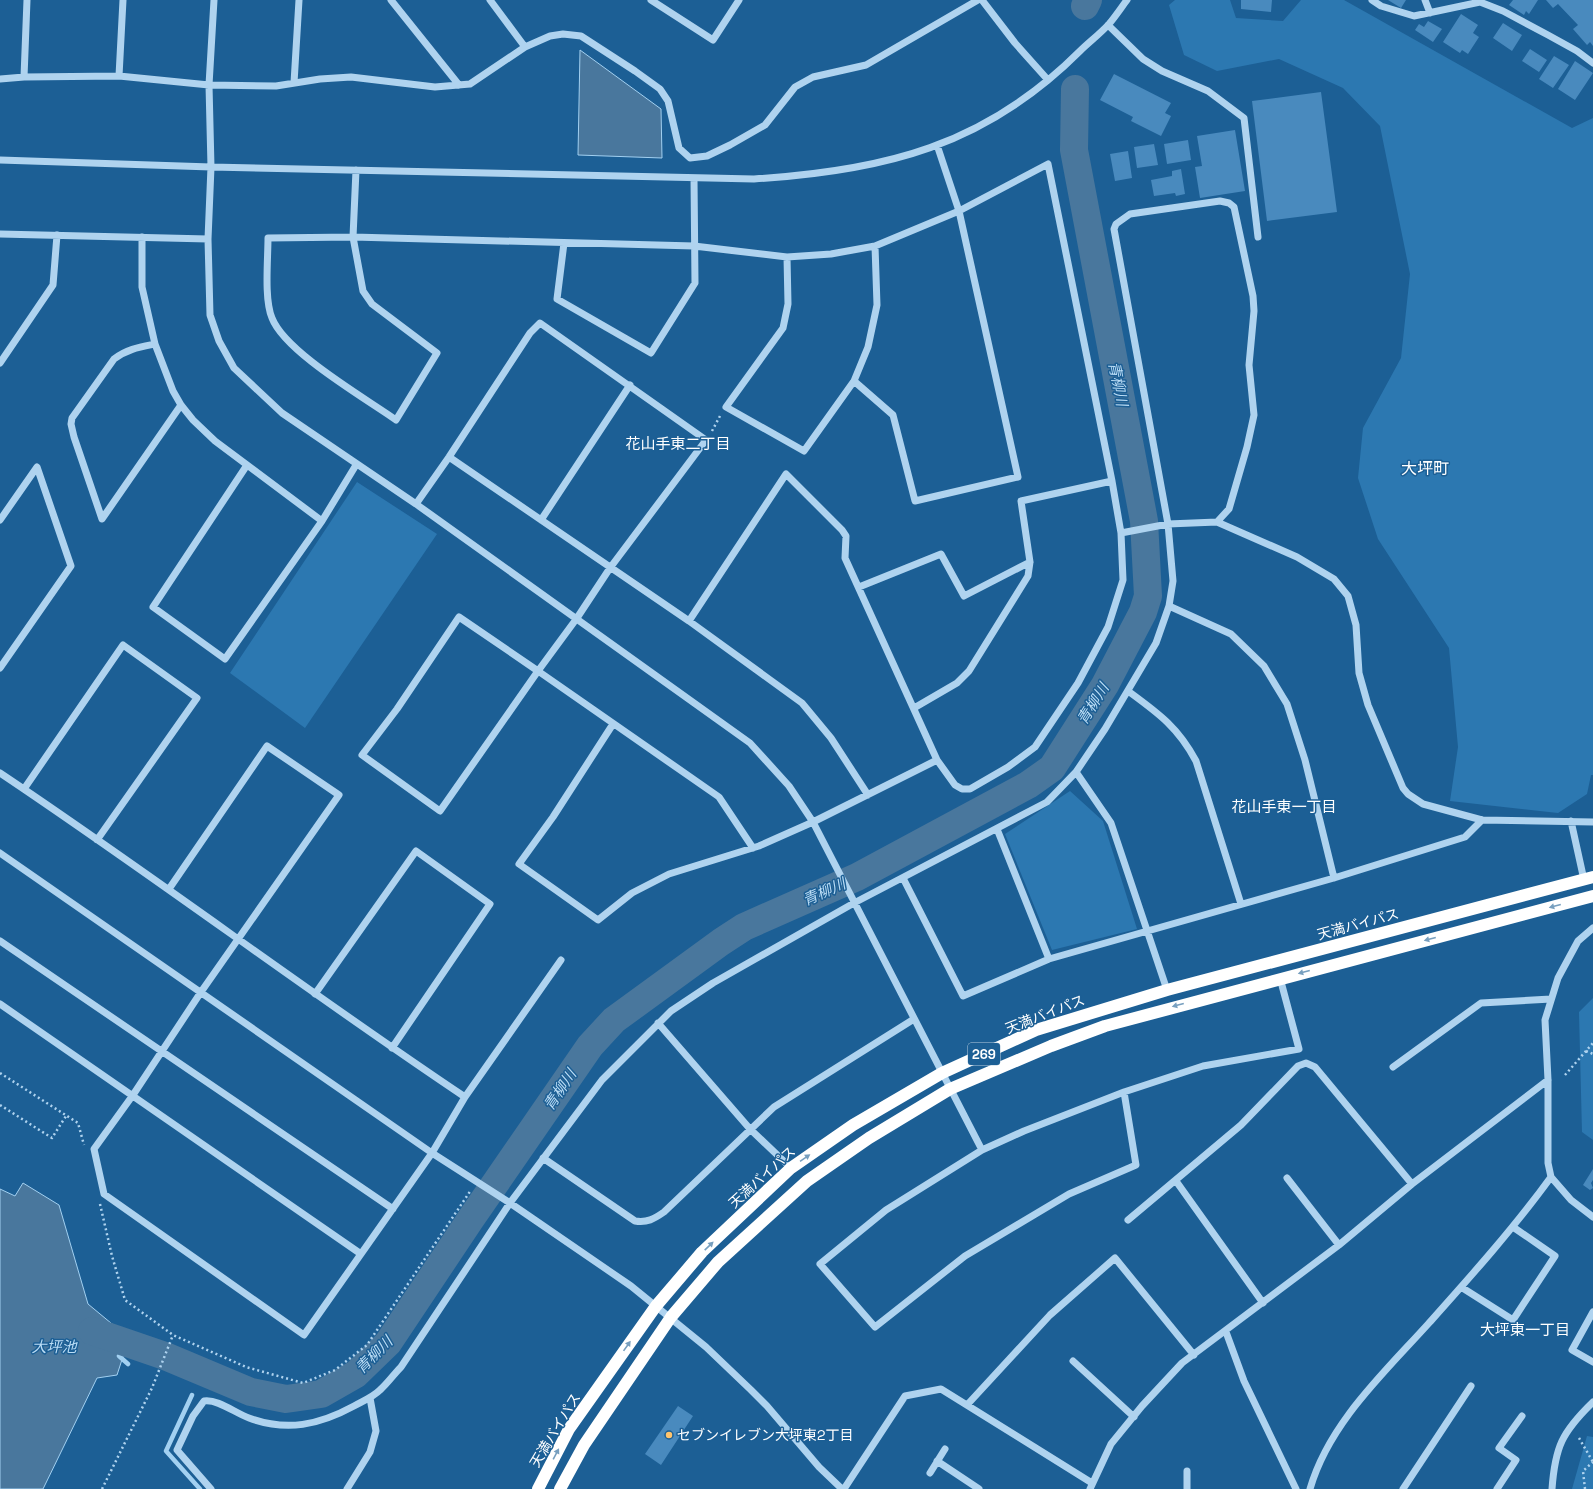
<svg xmlns="http://www.w3.org/2000/svg" width="1593" height="1489" font-family="'Space Grotesk','Noto Sans JP',sans-serif">
<style>
.green{fill:#2c78b1}
.water{fill:#49779d;stroke:#a2d0f1}
.lines{fill:none;stroke-linecap:round;stroke-linejoin:round}
.stream{stroke:#a2d0f1;stroke-width:4.5}
.river{stroke:#49779d;stroke-width:28}
.building{fill:#498abe}
.path{stroke:#afd3ef;stroke-width:2.5;stroke-dasharray:2 3;stroke-linecap:butt}
.minor{stroke:#afd3ef;stroke-width:7}
.highway{stroke:#fff;stroke-width:12}
.oneway{fill:#779fbf}
.poi-dot{fill:#ffc46d;stroke:#1c5f95;stroke-width:1.5}
.labels{text-anchor:middle;stroke-width:3;stroke-linejoin:round;paint-order:stroke}
.shield{fill:#1c5f95;stroke:#bbcfdf;stroke-width:1}
.shield-label{font-size:13px;font-weight:bold;fill:#fff}
.street-label{font-size:14px;fill:#fff;stroke:#1c5f95}
.poi-label{font-size:14px;fill:#fff;stroke:#1c5f95;text-anchor:start}
.water-label{font-size:15px;font-style:italic;fill:#bbddf6;stroke:#1c5f95}
.neighbourhood-label{font-size:15px;fill:#fff;stroke:#1c5f95}
.quarter-label{font-size:16px;fill:#fff;stroke:#1c5f95}
</style>
<rect width="100%" height="100%" fill="#1c5f95"/>
<path class="green" d="M1175,0H1230L1236,18L1283,21L1301,0H1344L1572,128L1593,118V775H1591L1587,794L1558,813L1450,801L1458,747L1449,648L1378,539L1358,478L1363,428L1401,358L1410,274L1380,126L1343,88L1279,59L1217,71L1184,55L1169,5Z
M357,482L437,534L305,728L230,673Z
M1070,791L1103,821L1137,929L1052,950L1005,834Z
M1593,998V1140L1582,1132L1579,1012Z
M1587,1436L1593,1437V1489H1572Z"/>
<path class="water" d="M580,50L661,109L662,158L578,155Z
M23,1183L59,1205L88,1304L129,1338L117,1375L97,1378L43,1489H0V1189L15,1196Z"/>
<g class="lines">
<path class="stream" d="M119,1356L128,1364
M192,1395L166,1451L200,1489"/>
<path class="river" d="M1085,6L1088,0
M92,1331L165,1356L251,1392L286,1399L321,1394L356,1374L388,1343L470,1220L590,1046L614,1020L721,942L744,927L857,877L1028,785L1052,768L1105,685L1143,612L1148,596L1144,521L1074,150L1075,89"/>
</g>
<path class="building" d="M1241,0H1272L1271,12L1241,9Z
M1388,0H1406L1401,8Z
M1513,0H1538L1529,14L1526,11L1524,15L1509,5Z
M1546,0H1593V46L1590,42L1587,45L1573,29L1578,25L1558,4L1553,8Z
M1461,14L1478,25L1473,33L1479,37L1468,54L1462,50L1460,53L1443,42Z
M1428,21L1442,29L1433,42L1415,30L1419,24L1424,27Z
M1503,23L1522,35L1512,51L1493,38Z
M1530,49L1547,60L1539,72L1522,61Z
M1554,56L1569,65L1553,88L1539,79Z
M1575,61L1593,73L1575,100L1558,89Z
M1114,74L1171,103L1165,113L1171,116L1161,136L1131,121L1133,117L1100,100Z
M1321,92L1337,212L1267,221L1252,101Z
M1235,130L1245,191L1200,198L1195,167L1202,166L1197,136Z
M1188,140L1191,160L1167,164L1164,144Z
M1154,144L1158,165L1137,168L1134,147Z
M1128,151L1132,178L1115,181L1110,154Z
M1181,169L1185,194L1176,196L1175,193L1154,196L1151,180L1172,176V171Z
M1593,1169V1180L1591,1183L1593,1188L1590,1190L1583,1185Z
M678,1406L693,1416L661,1465L645,1454Z"/>
<g class="lines">
<path class="path" d="M712,431L720,416
M1586,1051L1593,1054
M0,1073L78,1123L84,1145
M1565,1075L1593,1043
M0,1105L52,1138L66,1116
M100,1204L112,1256L125,1300L173,1335L246,1367L303,1383L335,1370L367,1345L471,1190
M1579,1438L1593,1462
M102,1489L152,1388L173,1335
M1585,1489L1583,1471L1593,1462"/>
<path class="minor" d="M214,0L209,85L211,167L208,239L210,315L219,341L234,368L282,413L416,504L750,743L789,786L813,822L982,1150
M391,0L459,85
M490,0L525,47
M651,0L713,40L739,0
M982,0L1015,43L1048,80
M1372,0L1381,6L1414,16L1480,2L1503,11L1548,35L1577,51L1593,63
M1425,0L1430,13
M1108,25L1143,59L1162,71L1208,91L1244,118L1258,237
M119,76L123,0
M24,77L27,0
M0,79L24,77L119,76L209,85L276,86L320,79L351,77L435,87L470,84L525,47L550,36L563,34L581,36L635,71L660,89L668,101L679,148L690,158L707,156L730,145L765,125L795,87L813,77L866,65L978,0
M294,83L299,0
M0,160L211,167L754,179C884,171 985,146 1080,51C1089,42 1100,34 1109,24C1115,17 1121,8 1127,0
M356,170L353,237L694,246L787,257L831,254L875,246L959,211L1048,164L1112,481L1121,533L1123,580L1108,627L1078,683L1035,747L1008,767L970,789H962L955,785L937,760L845,558L846,536L842,530L786,474L689,621
M0,234L208,239
M142,237V287L155,344L173,391L181,405L193,420L215,441L322,521
M353,237L363,291L372,304L437,353L396,420C365,398 285,352 272,318C264,299 268,260 268,238Z
M564,243L557,299L651,353L695,283L694,178
M787,257L788,304L783,328L726,407L804,451L854,381L868,347L877,305L875,246
M155,344C140,347 127,349 114,359L72,418L71,424L74,437L102,519L181,405
M0,363L53,285L57,235
M854,381L893,415L915,501L1018,477L959,211L937,145
M449,457L689,621L802,703L831,738L868,795
M247,465L153,607L225,659L322,521L356,465
M416,504L449,457L530,333L540,323L706,440L610,568L577,618L538,671L719,797L753,848
M0,520L37,467L71,566L0,668
M541,520L630,385
M1121,533L1168,524L1217,522L1297,557L1334,579L1348,596L1356,625L1359,673L1368,705L1403,788L1408,794L1423,804L1482,820L1593,822
M859,587L941,554L964,596L1030,562
M1169,606L1231,634L1264,666L1287,704L1305,760L1334,878
M459,617L538,671L440,811L362,755L397,709Z
M1128,691C1158,713 1178,727 1196,761L1241,904
M914,708L957,683L969,671L1028,576L1030,562L1021,501L1112,481
M613,724L553,817L519,864L598,920L632,893L669,874L759,846L813,822L937,760
M1076,772L1111,823L1167,990
M0,773C157,878 308,992 465,1097
M24,789L123,645L197,698L97,840
M1571,821L1584,880
M997,829L1049,959
M0,853L432,1153L510,1203L631,1286L706,1347L751,1390L767,1406L819,1467L842,1489
M903,878L963,996L1049,959L1334,878L1465,837L1482,820
M169,889L267,746L339,795L201,992L133,1095L94,1149L104,1194L304,1335L432,1153L465,1097L561,960
M1593,928L1578,941L1558,978L1545,1020L1548,1080V1163L1551,1177L1571,1200L1593,1217
M0,941L393,1209
M315,994L416,851L490,904L392,1048
M0,1004L361,1254
M658,1023L750,1129L791,1168
M1393,1067L1481,1003L1551,999
M1124,1092L1136,1165L1069,1194L965,1256L875,1327L820,1264L886,1210L982,1150L1024,1131L1124,1092L1203,1066L1299,1049L1280,978
M543,1158L635,1221C647,1223 654,1219 664,1212L774,1107L914,1019
M1287,1178L1339,1245
M1176,1181L1263,1303
M1128,1220L1241,1125L1298,1066L1306,1063L1315,1067L1412,1184
M1461,1287L1513,1320L1555,1256L1513,1227
M1593,1312L1572,1350L1593,1362
M1226,1332L1244,1381L1296,1489
M1073,1361L1134,1417
M967,1405L1050,1315L1115,1258L1194,1355
M937,1461L979,1489
M1187,1471V1489
M930,1473L945,1449
M211,1489L177,1450L193,1416L204,1401C218,1399 235,1413 249,1418C287,1432 319,1425 354,1406C363,1401 373,1397 380,1390C388,1383 394,1374 401,1367L510,1203L602,1080L671,1011L713,983L854,903L1047,802L1076,772L1105,729L1156,643L1169,606L1173,581L1168,524L1114,229L1116,224L1130,214L1220,201L1229,203L1234,207L1253,296L1254,311L1249,365L1254,415L1247,447L1229,509L1217,522
M347,1489L370,1452L376,1431L370,1398
M844,1489L905,1396L941,1389L1092,1483
M1090,1489L1111,1444L1142,1406L1182,1363L1339,1245L1412,1184L1548,1080
M1310,1489C1329,1423 1384,1373 1429,1323C1471,1276 1514,1228 1551,1177
M1403,1489L1471,1386
M1497,1489L1516,1460L1499,1448L1522,1416
M1552,1489C1555,1447 1562,1432 1593,1402"/>
<path class="highway" d="M538,1489L569,1429L656,1306L702,1252L791,1168L853,1125L942,1073L1036,1030L1167,990L1593,877
M560,1489L584,1445L671,1317L718,1262L807,1181L869,1138L950,1089L1051,1046L1105,1026L1593,896"/>
</g>
<defs><path id="oneway-solid" d="M-6-.8H1V-3.2L6.5 0L1 3.2V.8H-6Z"/></defs>
<g class="oneway">
<use href="#oneway-solid" transform="translate(1555 906) rotate(165)"/>
<use href="#oneway-solid" transform="translate(1430 939) rotate(165)"/>
<use href="#oneway-solid" transform="translate(1304 972) rotate(165)"/>
<use href="#oneway-solid" transform="translate(1178 1005) rotate(165)"/>
<use href="#oneway-solid" transform="translate(805 1158) rotate(-34)"/>
<use href="#oneway-solid" transform="translate(709 1246) rotate(-44)"/>
<use href="#oneway-solid" transform="translate(627 1346) rotate(-55)"/>
<use href="#oneway-solid" transform="translate(556 1454) rotate(-62)"/>
</g>
<circle class="poi-dot" cx="669" cy="1435" r="4"/>
<g class="labels">
<rect class="shield" x="968" y="1043" width="32" height="22" rx="3"/>
<g class="shield-label">
<text x="984" y="1059">269</text>
</g>
<g class="street-label">
<text transform="translate(1358 924) rotate(-15)" y="5">天満バイパス</text>
<text transform="translate(1045 1014) rotate(-21)" y="5">天満バイパス</text>
<text transform="translate(762 1177) rotate(-42)" y="5">天満バイパス</text>
<text transform="translate(555 1430) rotate(-59)" y="5">天満バイパス</text>
</g>
<g class="poi-label">
<text x="677" y="1440">セブンイレブン大坪東2丁目</text>
</g>
<g class="water-label">
<text transform="translate(1118 384) rotate(79)" y="5">青柳川</text>
<text transform="translate(1093 704) rotate(-58)" y="5">青柳川</text>
<text transform="translate(824 892) rotate(-24)" y="5">青柳川</text>
<text transform="translate(560 1090) rotate(-56)" y="5">青柳川</text>
<text x="54" y="1352">大坪池</text>
<text transform="translate(374 1355) rotate(-45)" y="5">青柳川</text>
</g>
<g class="neighbourhood-label">
<text x="678" y="449">花山手東二丁目</text>
<text x="1284" y="812">花山手東一丁目</text>
<text x="1525" y="1335">大坪東一丁目</text>
</g>
<g class="quarter-label">
<text x="1425" y="474">大坪町</text>
</g>
</g>
</svg>
